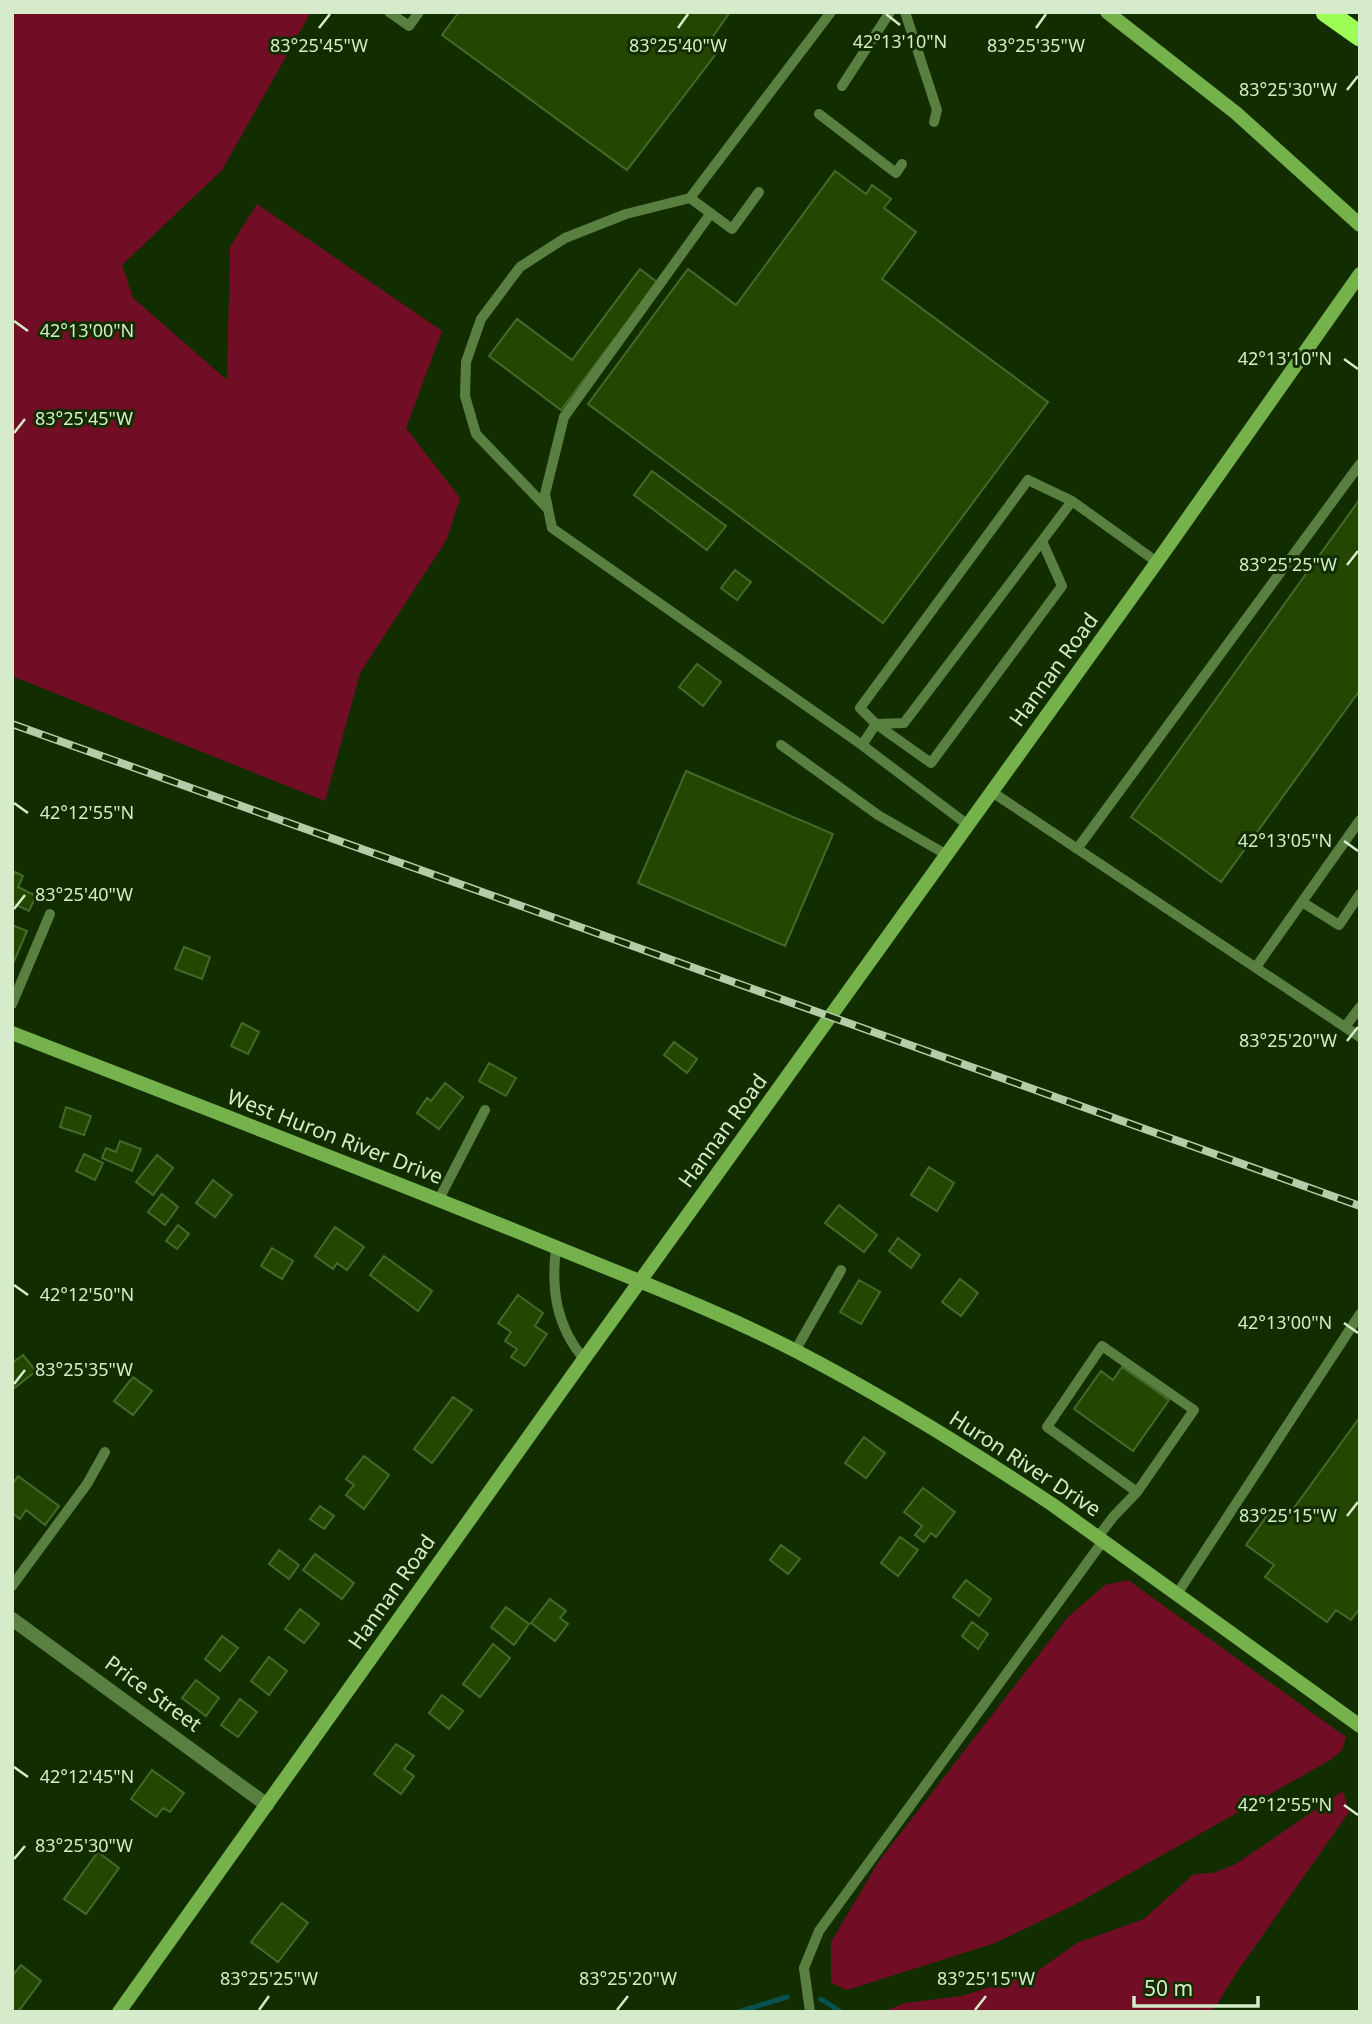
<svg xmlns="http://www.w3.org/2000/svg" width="1372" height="2024" font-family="'Noto Sans',sans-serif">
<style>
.green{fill:#720d26}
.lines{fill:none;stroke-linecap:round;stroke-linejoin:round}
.stream{stroke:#095151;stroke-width:5}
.building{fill:#234700;stroke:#446a2a;stroke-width:2}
.lane{stroke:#597f41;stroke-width:10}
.street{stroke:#597f41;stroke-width:14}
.secondary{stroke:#75b24b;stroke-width:14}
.highway{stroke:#9cfe54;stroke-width:21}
.rail-casing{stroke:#b5cca8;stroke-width:8}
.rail{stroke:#122e00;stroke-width:5;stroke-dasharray:16;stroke-linecap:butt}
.ticks{fill:none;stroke:#d5ebc9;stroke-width:2.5}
.labels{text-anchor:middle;stroke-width:6;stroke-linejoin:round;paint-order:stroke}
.street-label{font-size:21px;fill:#d5ebc9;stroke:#122e00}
.ticks-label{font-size:18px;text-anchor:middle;fill:#d5ebc9;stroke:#122e00;stroke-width:6;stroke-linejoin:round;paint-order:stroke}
</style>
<rect width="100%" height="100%" fill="#122e00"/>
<path class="green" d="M12,12H311L222,170L122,265L133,298L227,380L230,247L257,204L442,331L406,428L460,498L447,539L360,673L325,801L12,676Z
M1128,1580L1346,1737L1342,1750L1332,1759L1074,1905L995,1943L847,1990L831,1983V1942L879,1861L1068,1617L1105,1585Z
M1343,1791L1349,1812L1237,1972L1212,2012H882L905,2003L962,1996L1036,1972L1077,1943L1144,1919L1194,1874L1213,1873L1236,1864Z"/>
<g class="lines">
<path class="stream" d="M821,1999L841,2012
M738,2012L787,1997"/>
</g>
<path class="building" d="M459,12H730L709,42L719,50L627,170L442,35Z
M835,171L866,194L872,185L891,199L884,208L916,232L882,279L1048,402L883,623L588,404L688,269L736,305Z
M640,269L657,282L561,410L489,356L517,319L572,360Z
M652,471L726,526L707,550L634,495Z
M1360,499V690L1221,882L1131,817Z
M735,570L751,582L737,600L721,588Z
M697,664L721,682L703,706L679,687Z
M686,771L833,834L785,946L638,883Z
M15,872L23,876L18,887L36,896L29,911L12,903V878Z
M12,925L27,931L12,966Z
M184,947L210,957L202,979L175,969Z
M242,1023L259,1032L248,1054L231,1046Z
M674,1042L697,1059L687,1073L664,1055Z
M489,1063L516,1078L506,1096L479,1081Z
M445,1083L463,1097L439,1129L417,1113L427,1098L431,1101Z
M66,1107L91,1116L84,1135L60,1127Z
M120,1141L141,1149L132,1171L102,1158L106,1148L116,1152Z
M84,1154L103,1163L95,1180L76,1171Z
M157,1155L173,1168L153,1195L136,1182Z
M929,1167L954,1183L937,1211L911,1195Z
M213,1180L232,1195L215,1217L196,1203Z
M162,1194L178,1207L165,1225L148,1212Z
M839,1205L877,1235L864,1252L825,1223Z
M178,1225L189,1234L177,1249L166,1241Z
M335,1227L364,1247L347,1270L337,1263L333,1269L315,1256Z
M898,1238L920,1255L911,1268L889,1251Z
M272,1248L293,1261L282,1279L261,1266Z
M384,1256L432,1291L418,1311L370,1275Z
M960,1279L978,1293L961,1316L942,1302Z
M859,1280L880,1292L861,1324L840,1312Z
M518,1295L543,1313L535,1326L547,1334L525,1366L511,1357L517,1349L505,1341L511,1332L498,1323Z
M23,1355L36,1371L12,1390V1363Z
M1122,1367L1169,1400L1133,1451L1074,1409L1101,1371L1113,1380Z
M133,1377L152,1391L133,1415L114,1401Z
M453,1397L472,1410L432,1463L414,1449Z
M1360,1417V1608L1351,1620L1336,1610L1327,1622L1265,1577L1274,1565L1246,1545L1269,1513L1283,1523Z
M864,1437L885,1453L866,1478L845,1463Z
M364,1456L389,1475L364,1509L346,1495L354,1485L346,1479Z
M18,1476L59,1506L45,1525L26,1510L20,1519L12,1513V1485Z
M923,1488L955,1512L936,1537L931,1533L924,1542L915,1535L922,1526L904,1512Z
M320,1506L334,1516L324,1529L310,1519Z
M900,1537L918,1550L898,1576L881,1563Z
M781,1545L800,1559L788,1574L770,1560Z
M279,1550L299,1565L289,1579L269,1564Z
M315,1554L354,1583L342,1599L303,1570Z
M966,1580L991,1599L979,1616L953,1597Z
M550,1599L566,1611L560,1618L568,1624L555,1641L531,1623Z
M506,1607L529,1624L514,1645L491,1627Z
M300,1609L319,1624L304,1643L285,1629Z
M972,1622L988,1634L978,1649L962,1636Z
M222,1636L238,1648L220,1671L205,1659Z
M493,1644L510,1658L480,1697L463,1684Z
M269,1657L287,1671L269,1695L251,1681Z
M196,1680L219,1698L206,1716L182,1698Z
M442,1695L463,1711L449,1729L429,1713Z
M240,1699L257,1712L238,1737L221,1725Z
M396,1744L414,1756L404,1769L414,1776L401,1794L374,1774Z
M152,1770L184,1793L170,1812L163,1808L156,1817L131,1799Z
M98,1852L119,1868L86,1914L64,1899Z
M282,1903L308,1923L278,1962L251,1942Z
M21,1965L41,1981L18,2012H12V1976Z"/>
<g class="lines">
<path class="lane" d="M389,12L409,26L419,12
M905,12L937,110L934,122
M842,86L890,12
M819,114L896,173L902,164
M759,192L732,229L690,198L831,12
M711,213L564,417L545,494L552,528L862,745L968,825
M1072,501L1042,541L1062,586L931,763L876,724L860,708L1028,480L1072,501L1157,562
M547,508L476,434L465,396L466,362L481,319L520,267L565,238L626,214L690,198
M877,724L904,723L1042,541
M781,745L878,815L947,855
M862,745L876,724
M992,792L1360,1037
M1077,849L1360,464
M1302,902L1339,925L1360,894
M1256,967L1360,820
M12,1004L50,914
M1345,1027L1360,1007
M439,1199L485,1110
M556,1248C551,1289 556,1326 584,1359
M795,1351L841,1270
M1098,1537L1113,1517L1137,1492L1194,1410L1102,1346L1047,1427L1137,1492
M12,1586L87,1484L105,1452
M1177,1594L1360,1314
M810,2012L804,1968L819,1931L1103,1541"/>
<path class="street" d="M12,1619L267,1805"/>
<path class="secondary" d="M1107,12L1236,113L1360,225
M12,1033C189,1102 367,1170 543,1242C628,1277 714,1309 796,1351C885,1397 970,1450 1053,1505L1360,1726
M119,2012L584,1359L1157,562L1360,274"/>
<path class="highway" d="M1326,12L1360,36"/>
<g class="rail-casing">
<path id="rail" d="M12,724L1360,1206"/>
</g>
<use href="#rail" class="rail"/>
</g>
<path class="ticks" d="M886,14L900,25M319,28L330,14M678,28L688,14M1036,28L1046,14M1347,90L1358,76M14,321L28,331M1344,359L1358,369M14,433L25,419M1347,565L1358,551M14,803L28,813M1344,841L1358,851M14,909L25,895M1347,1041L1358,1027M14,1285L28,1295M1344,1323L1358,1333M14,1384L25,1370M1347,1516L1358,1502M14,1767L28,1777M1344,1805L1358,1815M14,1859L25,1846M259,2010L269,1996M617,2010L628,1996M975,2010L986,1996"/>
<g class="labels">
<g class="street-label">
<text transform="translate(1054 670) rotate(-54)" y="7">Hannan Road</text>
<text transform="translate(723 1131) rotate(-54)" y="7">Hannan Road</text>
<text transform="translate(335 1137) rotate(21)" y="7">West Huron River Drive</text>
<text transform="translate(1025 1464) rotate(33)" y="7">Huron River Drive</text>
<text transform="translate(392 1592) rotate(-55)" y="7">Hannan Road</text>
<text transform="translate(153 1694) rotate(36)" y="7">Price Street</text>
</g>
</g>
<g class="ticks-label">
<text x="900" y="48">42°13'10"N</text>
<text x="319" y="52">83°25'45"W</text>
<text x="678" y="52">83°25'40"W</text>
<text x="1036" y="52">83°25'35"W</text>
<text x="1288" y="96">83°25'30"W</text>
<text x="87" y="337">42°13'00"N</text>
<text x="1285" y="365">42°13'10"N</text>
<text x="84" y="425">83°25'45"W</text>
<text x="1288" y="571">83°25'25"W</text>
<text x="87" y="819">42°12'55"N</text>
<text x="1285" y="847">42°13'05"N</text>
<text x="84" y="901">83°25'40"W</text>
<text x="1288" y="1047">83°25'20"W</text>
<text x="87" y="1301">42°12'50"N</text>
<text x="1285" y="1329">42°13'00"N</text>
<text x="84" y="1376">83°25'35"W</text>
<text x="1288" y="1522">83°25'15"W</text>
<text x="87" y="1783">42°12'45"N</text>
<text x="1285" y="1811">42°12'55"N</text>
<text x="84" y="1852">83°25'30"W</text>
<text x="269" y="1985">83°25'25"W</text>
<text x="628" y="1985">83°25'20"W</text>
<text x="986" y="1985">83°25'15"W</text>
</g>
<rect width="1372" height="2024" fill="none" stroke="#d5ebc9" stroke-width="28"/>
<path d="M1134 1996v10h124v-10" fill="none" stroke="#d5ebc9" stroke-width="3.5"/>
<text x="1144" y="1996" font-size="21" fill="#d5ebc9" stroke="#122e00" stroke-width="5" paint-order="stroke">50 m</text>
</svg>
